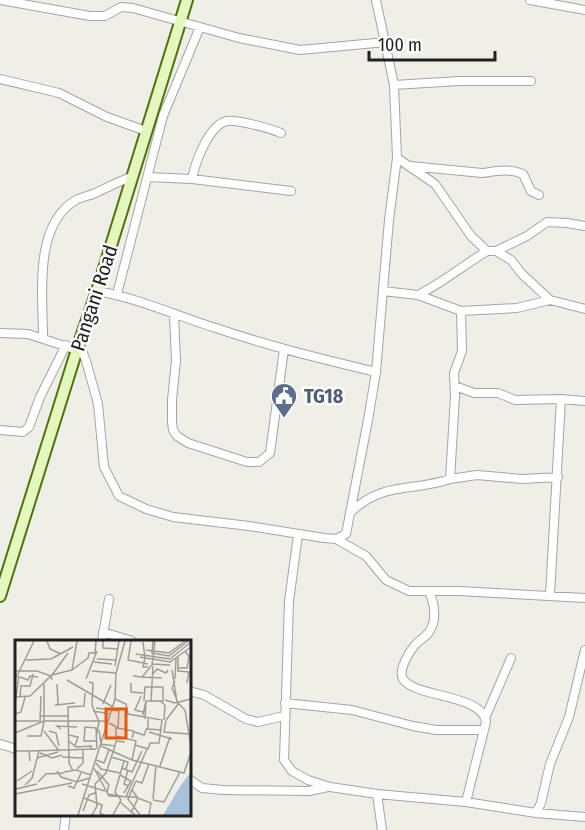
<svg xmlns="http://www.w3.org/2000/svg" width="585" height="830" font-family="'Fira Sans Condensed',sans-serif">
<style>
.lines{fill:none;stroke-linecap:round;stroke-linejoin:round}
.minor-casing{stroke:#a4a4a4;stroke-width:10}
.secondary-casing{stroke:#4b740a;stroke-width:14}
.minor{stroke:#fff;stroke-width:8}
.secondary{stroke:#e4f7be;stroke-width:10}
.labels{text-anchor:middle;stroke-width:5;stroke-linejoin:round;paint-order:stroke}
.street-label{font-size:20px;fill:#202020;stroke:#fff}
.service-label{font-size:20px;font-weight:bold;fill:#4e5e75;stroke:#fff;text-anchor:start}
.inset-road{fill:none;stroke:#9d9c97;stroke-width:1.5}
.view{fill:#e8590c;fill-opacity:0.15;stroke:#e8590c;stroke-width:3}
.inset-edge{fill:none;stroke:#202020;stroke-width:3}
</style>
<rect width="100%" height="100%" fill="#f0efe7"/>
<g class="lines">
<g class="minor-casing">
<path id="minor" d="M0,0L90,16H105L121,7L133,8L239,38L300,50L386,42
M530,0L585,10
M0,79L59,93L107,117L146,131
M394,85L459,81H531
M397,158L435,184L471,236L487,251H496L511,260L522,274L550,300L585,309
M410,166L482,173C488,173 492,171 497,171C505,170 516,171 523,174L531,191L539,195
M148,177L192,179L291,191
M192,179C195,164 208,125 227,121C236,119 272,129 281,133
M496,251L527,236L547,222L567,223L585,226
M97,291C138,298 177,316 216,328C268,346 322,359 376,372
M383,291L418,295L461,311L517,308L550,300
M117,294L163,116L200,27
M418,295C442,283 464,265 487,251
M174,315L176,361L172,400V422L173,430L177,436L188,443L247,462H259L270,453L284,349
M0,333L28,334L77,350
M43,337C43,296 33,225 76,200C81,197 88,196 93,194C106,188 118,182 131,177
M79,343L86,361L98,404L104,467L119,496L146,509L173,517L249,526L324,538L336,539L346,534L368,420L376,372L389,220L397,158L394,85L376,0
M455,386L474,393H498L515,400L561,399L585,401
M0,430L23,432L29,427L40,397L66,345
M450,479L477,475L523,479L558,477
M351,512C383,481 413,492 450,479L455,397L454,373L462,351L461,311
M298,535L289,601L284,760L292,771L308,780L330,787L377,794L466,802L536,813L585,817
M336,539L366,556L386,580L409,591H458L585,598
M429,592C435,604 437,621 429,632C425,638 419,640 415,645C409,652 398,670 403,679C415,698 483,694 486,722L466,802
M550,595L561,399
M103,632L132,641
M102,641L109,599
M189,691L204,695L246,719L258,722L284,716
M285,703L352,710L413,726L436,730H484
M486,716L511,658
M0,744L16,749
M189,779L202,788L223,790L309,791L328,787
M377,794L382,830
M536,813L541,803L550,764L569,717L585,650
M64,830L66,814"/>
</g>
<g class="secondary-casing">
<path id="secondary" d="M0,596L79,343L97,291L187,0"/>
</g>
<use href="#minor" class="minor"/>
<use href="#secondary" class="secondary"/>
</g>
<defs>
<g id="civic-pin" transform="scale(1.35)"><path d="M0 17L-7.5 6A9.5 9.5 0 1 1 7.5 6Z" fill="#5c6f8a" stroke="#fff"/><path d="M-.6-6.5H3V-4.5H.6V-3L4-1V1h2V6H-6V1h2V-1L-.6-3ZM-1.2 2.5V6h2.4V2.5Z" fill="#fff"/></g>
</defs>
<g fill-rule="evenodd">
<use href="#civic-pin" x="284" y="396"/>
</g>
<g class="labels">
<g class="street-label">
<text transform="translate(94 298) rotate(-72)" y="7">Pangani Road</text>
</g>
<g class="service-label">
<text x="304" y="403">TG18</text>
</g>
</g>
<g transform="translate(15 640)">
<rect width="176" height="176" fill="#f0efe7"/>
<path d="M175,133V175H148L166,145Z" fill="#a9c2db"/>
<path class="inset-road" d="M32,1L35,9L46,14M88,1V8L103,9M116,1L113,20L133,24M138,1L137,13L154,16L173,1M128,2L130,18L138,19M131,10L154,13L170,1M121,14L155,19L176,2M125,17L130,18L128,27H133M163,17V31L174,32L172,43M82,19L101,20M138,19L155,22L176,7M11,20L36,19L58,7M79,22L97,24M137,24L155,25M100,26L104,1M163,28H172L174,16L170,11M57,30L73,18L74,13H80L81,1M157,30L162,62L170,70L176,106M1,31H22L36,36L37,40M77,31L101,33M37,35L53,13M137,35L142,29L151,33L153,30M118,36L127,37L137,25L140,1M5,37L13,40L15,36L23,37M126,37L147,38M71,39L82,11M160,39L161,18M0,40L19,1M52,40L98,67M160,41L157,48L162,60M74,42L78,43L77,65L84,82L81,97M116,43V52L128,53M42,44L43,64M126,56L120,70L128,72M0,57L15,56L37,35L57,30L62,1M5,57L6,46H15L18,34M100,59L111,64L113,74L147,80L144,103H135L133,109L120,105M150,60L160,63L176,59M129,61L130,47H148V61H131M136,61L138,26M145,61L150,65L149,80M0,64L4,36M88,64L96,45M40,65L60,63M81,68L104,71M78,71L96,74M0,74L6,72L10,57M128,75L131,61L130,79M26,76H53M133,79V89L147,90M151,80L149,92L174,94M151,80L164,63M0,81H24M29,81H93M25,82L26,56M94,83L103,88L104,68M101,88V96L121,101L117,120M102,88L119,91L117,98M46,89L42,86L62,87M84,90L86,104L100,106L101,101L110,102M29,91L44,111M34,91L41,93L44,106M119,92L129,95L132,88M134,92L157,99M0,93L29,81V44M54,95L63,97L60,106M12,96H26L29,82M54,101L61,107L76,106V109M81,101H69L70,87L81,88L82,109M86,106L117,120L169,133L176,112M0,111H14L15,121M14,111L81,109M25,113L37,118L47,115M47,117L68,118M96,117L113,122L111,129M22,118L43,112M81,120L89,123L94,110M81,123L86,129L105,133M145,126L155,97M79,128L94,156L120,157L136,163L134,175M107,128L117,132L127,111M62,129L68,123V110M113,130L109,144L114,146M42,131L46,137L62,142L74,138M58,131L54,123L53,67L69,66L70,53M82,131L94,145L92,152M49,132L61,130L76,135M105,135L116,141L109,153M2,141L17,131M121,141L113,159L125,175M121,141L127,143L134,124M23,142L31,134L49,133M67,144L90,151M10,145L17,138L24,111M53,146L59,148L66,133M1,149L22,144M0,154L57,143M92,154L111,157L132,109M69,158L87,165L85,173L89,175M138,159L141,125M138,160L149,162L165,132M105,162L120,175M68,171L74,155L80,153M116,173L123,158L117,150M63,175L100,59L101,33L110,1M77,175L82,166L80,144L91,133L100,106M98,175L106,160L100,152L109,121"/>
<path class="view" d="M91,69H111V98H91Z"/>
<rect width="176" height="176" class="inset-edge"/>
</g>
<path d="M369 51v9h126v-9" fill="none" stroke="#202020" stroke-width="3"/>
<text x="378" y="51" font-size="18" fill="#202020" stroke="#ffffff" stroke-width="4.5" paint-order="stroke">100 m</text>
</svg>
